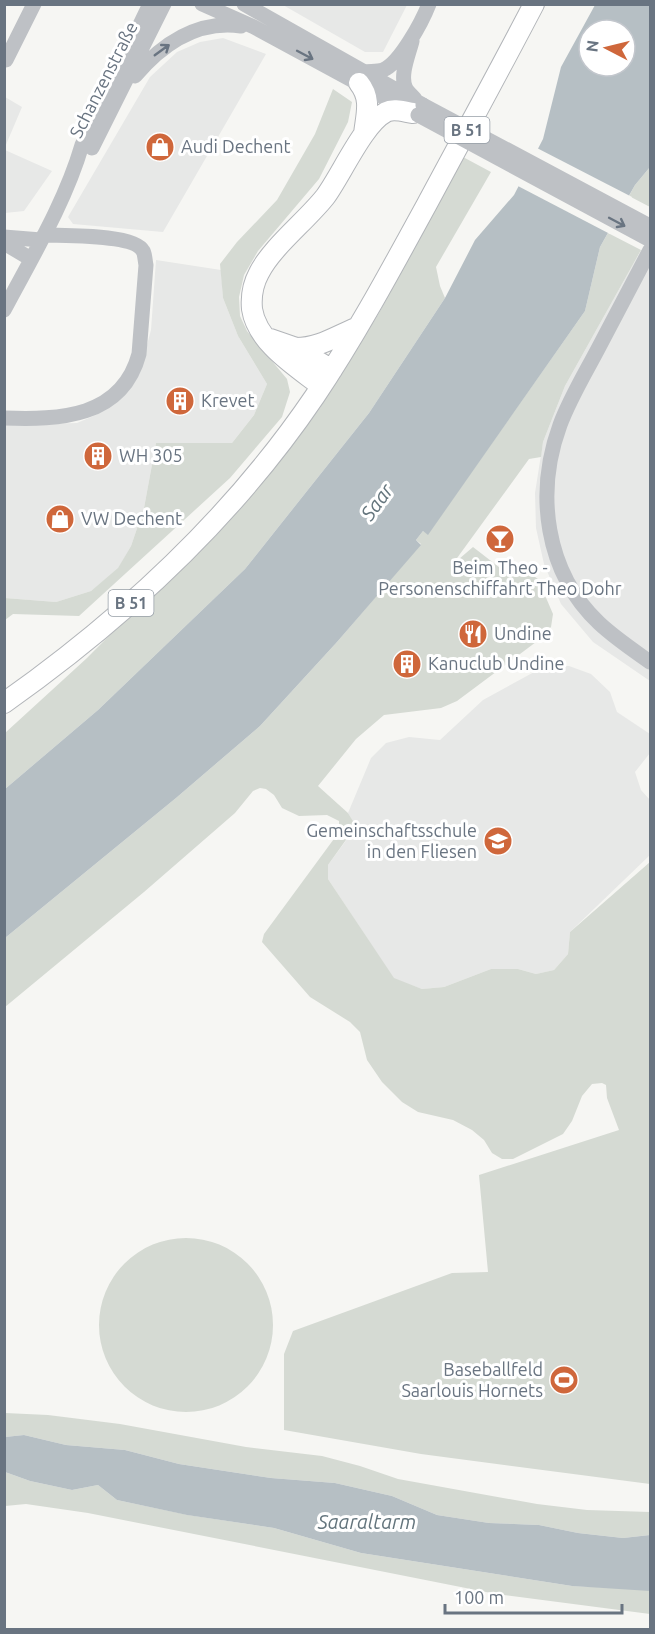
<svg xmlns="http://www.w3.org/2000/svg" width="655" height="1634" font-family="Ubuntu,sans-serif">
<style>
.built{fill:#e7e8e7}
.green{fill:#d5dad3}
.water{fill:#b6bfc4;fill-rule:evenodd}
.pier{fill:#f6f6f3}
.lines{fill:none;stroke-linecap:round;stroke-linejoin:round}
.major-casing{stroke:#b2b5b9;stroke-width:22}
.minor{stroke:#bec1c5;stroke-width:15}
.major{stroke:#fff;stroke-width:20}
.minor-bridge{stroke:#bec1c5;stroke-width:15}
.oneway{stroke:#697481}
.labels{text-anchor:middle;stroke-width:6;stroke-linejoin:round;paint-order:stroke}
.shield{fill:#fff;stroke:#969ea7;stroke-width:1.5}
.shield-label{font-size:16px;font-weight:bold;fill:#697481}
.street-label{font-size:18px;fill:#697481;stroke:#fff}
.poi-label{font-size:18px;fill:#697481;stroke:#fff;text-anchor:start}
.water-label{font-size:20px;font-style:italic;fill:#64757d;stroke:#fff}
</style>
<rect width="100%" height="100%" fill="#f6f6f3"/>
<path class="built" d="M283,5H407L383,52H365Z
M223,38L266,54L163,232L73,224L68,217L150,77L177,52L200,42Z
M5,97L22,107L5,147Z
M5,150L52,171L24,211L5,213Z
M641,250L650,255V681L593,642L561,604L544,564L536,528L535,493L543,442L565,386Z
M156,260L221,270L223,298L238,336L267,384L254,415L232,443H156L144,508L131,546L118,569L91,591L56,602L5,598L4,425L77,423L98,414L125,395L139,375L151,330Z
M547,665L569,666L591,674L610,692L617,712L650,734V753L635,772L641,790L650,800V855L570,932L568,954L554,970L536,974L518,969H491L444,987L422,989L394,979L328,879V865L356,827L348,813L371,758L386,743L409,737L440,740L483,700Z"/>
<path class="green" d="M333,89L352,102L348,122L319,179L258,251L244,275L239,297L240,316L247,331L287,379L290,392L282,417L230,478L79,616L13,614L5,620V598L56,602L91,591L118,568L131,546L144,508L156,443H232L254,415L267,384L238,336L223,298L220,264L237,242L277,200L315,134Z
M463,157L491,172L436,267L440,286L445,298L369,413L245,569L98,710L5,789V733L87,658L261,483L320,408L379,313Z
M650,167V207L629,196L635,185Z
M608,233L641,250L565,386L543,442L541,457L529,459L452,565L473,547L504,571L521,570L528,572L538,579L553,614L551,627L536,642L457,701L441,708L384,715L356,739L318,786L348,813L356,826L328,865V879L394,978L422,989L444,987L491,969H518L536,974L554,970L568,954L570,932L650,862V1484L421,1454L284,1430V1354L293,1331L452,1273L488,1272L479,1175L619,1130L607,1098L606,1085L602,1083L592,1084L582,1096L572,1121L563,1134L513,1159H502L492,1153L484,1140L472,1130L453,1120L418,1112L402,1102L382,1082L367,1060L360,1032L350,1022L310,997L262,942L264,934L339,832V821L327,815L299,816L282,808L274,795L266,789L260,788L253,791L235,813L144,892L5,1007V938L176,798L260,726L337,642L421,544L416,540L423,531L428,534L585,311L600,247Z
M99 1325a87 87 0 1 1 174 0a87 87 0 1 1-174 0Z
M5,1413L48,1415L120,1424L246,1447L322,1456L360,1466L398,1479L537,1504L587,1510L650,1512V1535L623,1538L578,1533L539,1525L489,1523L437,1515L392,1496L335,1483L271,1478L179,1464L125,1450L66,1445L24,1435L5,1437Z
M5,1472L30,1481L72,1490L98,1485L117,1500L188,1515L274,1528L361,1553L572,1586L645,1589L650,1591V1614L496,1594L88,1513L26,1504L5,1506Z"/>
<path class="water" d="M595,5H650V167L635,185L600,247L585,311L428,535L423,531L416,540L421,545L337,642L260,726L176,798L5,938V789L98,710L245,569L369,413L445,298L475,240L514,195L543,139L561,67ZM589,30H625V66H589Z
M24,1435L66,1445L125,1450L179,1464L271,1478L335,1483L392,1496L437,1515L489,1523L539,1525L578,1533L623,1538L650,1535V1591L572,1586L361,1553L274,1528L187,1515L117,1500L98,1485L72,1490L30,1481L5,1472V1437Z"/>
<path class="pier" d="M535,147L632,197L610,234L516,185Z"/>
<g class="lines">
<g class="major-casing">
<path id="major" d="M359,83C372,99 366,115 364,134
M270,339L296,348L332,370
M296,348C319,348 336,336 356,328
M321,386C297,367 257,343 252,309C251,298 253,284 259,273C272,247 306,221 325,197C342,174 363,124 386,112C394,108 405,112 413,113
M4,703C123,619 233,517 315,396C356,335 392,268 427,204C463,137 499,71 534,4"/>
</g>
<path class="minor" d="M202,4L254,27L407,110
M244,4L423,105
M412,41C409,54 399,76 406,89C408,92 412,96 415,99
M6,60L34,4
M364,72C369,71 378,72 383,70C400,63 422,22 429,4
M135,76C162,44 198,20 241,26
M92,148L164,4
M4,237L41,240
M4,243L31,259
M650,250C633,282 616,315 599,347C586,372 570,398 560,425C535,493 545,572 599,623C615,638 633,650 650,662
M4,310C32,257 65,203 82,145L150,4
M4,418C59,420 122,418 139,354L146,265C145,261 145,254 143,251C134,234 63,236 44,235"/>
<use href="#major" class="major"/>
<path class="minor-bridge" d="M423,105L650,226
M418,115L650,240"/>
</g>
<defs><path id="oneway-shaft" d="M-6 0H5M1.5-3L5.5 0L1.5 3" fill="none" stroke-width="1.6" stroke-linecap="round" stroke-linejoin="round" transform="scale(1.5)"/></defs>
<g class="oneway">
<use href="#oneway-shaft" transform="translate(162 50) rotate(-36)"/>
<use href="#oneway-shaft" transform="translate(305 55) rotate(28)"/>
<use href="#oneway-shaft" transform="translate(617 222) rotate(28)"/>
</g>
<defs>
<g id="shop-disc" transform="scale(1.5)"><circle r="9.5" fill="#cf673b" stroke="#fff"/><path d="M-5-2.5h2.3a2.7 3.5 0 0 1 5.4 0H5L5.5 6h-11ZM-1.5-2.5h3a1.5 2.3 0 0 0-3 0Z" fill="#fff"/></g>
<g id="building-disc" transform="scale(1.5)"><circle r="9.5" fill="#cf673b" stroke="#fff"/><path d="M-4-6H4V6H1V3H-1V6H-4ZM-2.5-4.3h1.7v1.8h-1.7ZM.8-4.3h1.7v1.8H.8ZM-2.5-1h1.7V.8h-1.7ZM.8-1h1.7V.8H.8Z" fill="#fff"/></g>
<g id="bar-disc" transform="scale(1.5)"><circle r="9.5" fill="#cf673b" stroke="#fff"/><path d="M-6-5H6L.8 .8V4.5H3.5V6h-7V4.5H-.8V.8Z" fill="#fff"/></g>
<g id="restaurant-disc" transform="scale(1.5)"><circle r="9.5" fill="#cf673b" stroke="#fff"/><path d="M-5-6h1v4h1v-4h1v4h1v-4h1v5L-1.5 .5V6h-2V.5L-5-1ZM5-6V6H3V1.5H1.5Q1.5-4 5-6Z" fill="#fff"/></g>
<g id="school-disc" transform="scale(1.5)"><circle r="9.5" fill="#cf673b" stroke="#fff"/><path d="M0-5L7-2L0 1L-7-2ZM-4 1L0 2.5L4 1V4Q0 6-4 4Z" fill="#fff"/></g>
<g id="stadium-disc" transform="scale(1.5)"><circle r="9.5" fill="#cf673b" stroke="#fff"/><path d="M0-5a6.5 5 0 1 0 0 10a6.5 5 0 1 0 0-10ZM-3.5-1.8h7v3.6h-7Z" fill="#fff"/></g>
</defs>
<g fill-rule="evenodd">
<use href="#shop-disc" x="160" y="147"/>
<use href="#building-disc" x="180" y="401"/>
<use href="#building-disc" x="98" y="456"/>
<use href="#shop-disc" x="60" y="519"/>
<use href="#bar-disc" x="500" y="539"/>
<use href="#restaurant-disc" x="473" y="634"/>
<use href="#building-disc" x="407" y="664"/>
<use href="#school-disc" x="498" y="841"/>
<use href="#stadium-disc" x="564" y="1380"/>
</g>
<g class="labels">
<g class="shield">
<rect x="444.5" y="117" width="45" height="26" rx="4.5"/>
<rect x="108.5" y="590" width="45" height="26" rx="4.5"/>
</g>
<g class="shield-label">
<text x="467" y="136">B 51</text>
<text x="131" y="609">B 51</text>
</g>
<g class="street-label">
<text transform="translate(104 80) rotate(-63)" y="6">Schanzenstraße</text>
</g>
<g class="poi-label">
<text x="181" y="153">Audi Dechent</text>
<text x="201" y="407">Krevet</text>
<text x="119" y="462">WH 305</text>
<text x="81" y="525">VW Dechent</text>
<text x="500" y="574" text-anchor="middle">Beim Theo -<tspan x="500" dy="21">Personenschiffahrt Theo Dohr</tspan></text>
<text x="494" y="640">Undine</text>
<text x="428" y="670">Kanuclub Undine</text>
<text x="477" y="837" text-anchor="end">Gemeinschaftsschule<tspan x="477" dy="21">in den Fliesen</tspan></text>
<text x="543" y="1376" text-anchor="end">Baseballfeld<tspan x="543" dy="21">Saarlouis Hornets</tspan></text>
</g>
<g class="water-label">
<text transform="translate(377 502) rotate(-54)" y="7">Saar</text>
<text x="367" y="1529">Saaraltarm</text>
</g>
</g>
<rect width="655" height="1634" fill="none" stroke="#697481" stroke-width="12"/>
<g transform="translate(607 48) rotate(277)"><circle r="28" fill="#ffffff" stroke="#c3c7cd" stroke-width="1.5"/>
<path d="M0-4.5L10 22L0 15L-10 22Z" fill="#cf673b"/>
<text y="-9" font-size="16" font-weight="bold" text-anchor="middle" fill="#697481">N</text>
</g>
<path d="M445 1604v9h177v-9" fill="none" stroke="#697481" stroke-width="3"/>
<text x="454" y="1604" font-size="18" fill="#697481" stroke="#ffffff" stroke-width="4.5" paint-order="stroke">100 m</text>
</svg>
